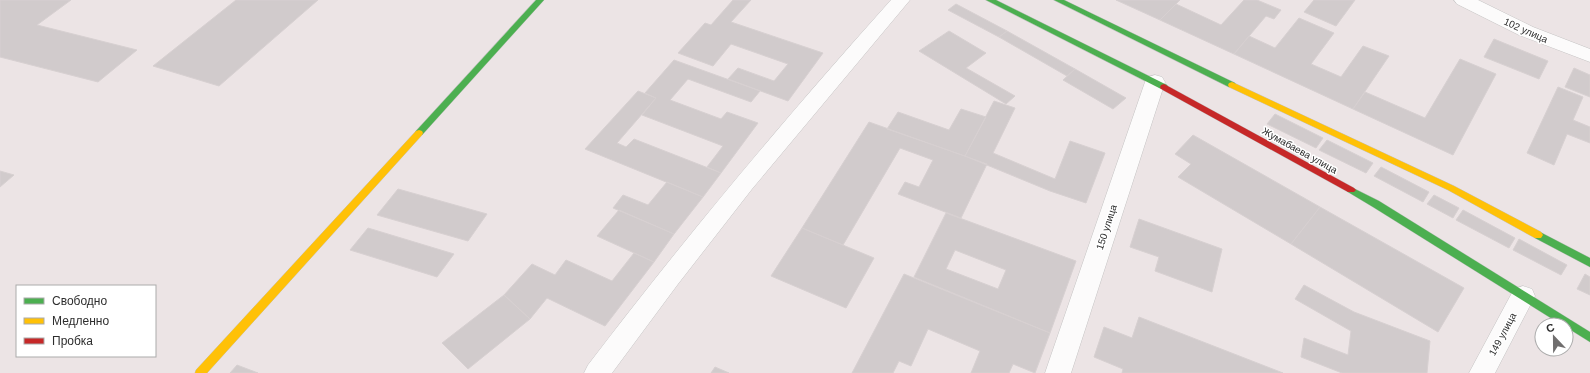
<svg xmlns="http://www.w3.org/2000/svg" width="1590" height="373" font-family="Helvetica,sans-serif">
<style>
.building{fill:#d1cbcc;stroke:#d7d0d1;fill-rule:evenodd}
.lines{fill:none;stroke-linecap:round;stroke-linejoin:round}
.street-casing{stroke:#c4c3c3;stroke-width:1}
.fast-casing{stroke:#c4c3c3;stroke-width:1}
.slow-casing{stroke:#c4c3c3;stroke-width:1}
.jam-casing{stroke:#c4c3c3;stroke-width:1}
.street{fill:#fcfbfb;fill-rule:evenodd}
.fast{fill:#4caf50;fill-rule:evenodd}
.slow{fill:#ffc107;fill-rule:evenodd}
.jam{fill:#c62828;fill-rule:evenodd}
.labels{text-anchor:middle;stroke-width:3;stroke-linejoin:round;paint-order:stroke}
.street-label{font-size:10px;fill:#2e2e2e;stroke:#fff}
</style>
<rect width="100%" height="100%" fill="#ece4e5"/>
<path class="building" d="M0,0H71L37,25L137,50L98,82L0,57Z
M236,0H318L219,86L153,66Z
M733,0H751L731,22L823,53L788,101L728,79L738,68L774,81L788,64L731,44L713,66L678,53L705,23L711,25Z
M1116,0H1180L1160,20Z
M1244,0H1257L1281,10L1274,19L1266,16L1234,54L1160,20L1176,4L1221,25Z
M1314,0H1355L1336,26L1304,12Z
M956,4L1007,31L999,37L948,10Z
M1299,18L1334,33L1311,64L1341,77L1363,46L1389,56L1353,109L1234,54L1249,36L1275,48Z
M949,31L986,53L966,68L1015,96L1006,104L919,51Z
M1007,31L1075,69L1067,76L999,37Z
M1494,39L1548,61L1539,79L1484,57Z
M1460,59L1496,74L1453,155L1353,109L1365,92L1425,118Z
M674,60L760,91L751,102L688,79L670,100L721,119L727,112L758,123L721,173L707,167L723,146L642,115L656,98L645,93Z
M1574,68L1590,75V97L1565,87Z
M1075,69L1126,98L1113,109L1063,80Z
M1558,87L1583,97L1573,120L1590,127V143L1567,134L1554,165L1527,153Z
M638,91L656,98L617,143L626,147L634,139L721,173L703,197L585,149Z
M994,101L1015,108L993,153L1055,179L1070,141L1105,153L1086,203L1050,191L965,156Z
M961,109L986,117L965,156L887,129L898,112L949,130Z
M1275,114L1323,138L1316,148L1267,124Z
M869,122L987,164L961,218L898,194L905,182L919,187L933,160L900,148L843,245L802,228Z
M1193,135L1320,207L1291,244L1178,177L1191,164L1175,154Z
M1327,140L1373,163L1366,173L1319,150Z
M1381,167L1429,192L1423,202L1374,176Z
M0,171L14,175L0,187Z
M667,182L703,197L674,234L613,208L623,195L648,205Z
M398,189L487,214L468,241L377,215Z
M1434,195L1459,208L1453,218L1427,204Z
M1320,207L1464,288L1438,332L1291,244Z
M619,210L674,234L654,262L597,236Z
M1463,210L1515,238L1509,248L1456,220Z
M946,213L1076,261L1050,333L914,277ZM955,250L1006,270L998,289L946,269Z
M1139,219L1222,249L1212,292L1155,271L1159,257L1130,247Z
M368,228L454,254L437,277L350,250Z
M802,228L874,258L846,308L771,276Z
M1519,239L1567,265L1561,275L1513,250Z
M634,253L654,262L605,326L547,298L530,319L504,295L532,264L555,275L566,260L612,281Z
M904,274L1050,333L1035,373L1013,364L1009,373H971L980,351L928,329L911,366L899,361L893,373H852Z
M1585,274L1590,277V295L1577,289Z
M1304,285L1354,312L1430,341L1427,373H1342L1301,357L1304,338L1348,355L1351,331L1295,299Z
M504,295L530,319L468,369L442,343Z
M1139,317L1283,373H1122L1123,369L1094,357L1104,327L1132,338Z
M237,365L258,373H230Z
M715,367L729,373H711Z"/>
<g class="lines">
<g class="street-casing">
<path id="street" d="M891,0H910L752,189L678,284L612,373H584L588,365C684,239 785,118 891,0Z
M1454,0H1478L1533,27L1590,49V62L1519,35L1457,4Z
M1155,75L1162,77L1165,82L1071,373H1045L1145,82L1148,77Z
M1523,286L1532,289L1535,296L1495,373H1469L1514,289Z"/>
</g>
<g class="fast-casing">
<path id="fast" d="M536,0H544L422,135H416L415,133L416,131Z
M986,0H996L1167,85L1168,87L1167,89H1161Z
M1054,0H1064L1235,83L1236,85L1235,87H1229Z
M1351,187L1379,201L1590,332V342L1566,327V325H1562L1373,207L1348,192L1346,190L1348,188Z
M1538,231L1590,258V267L1535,238L1533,235L1535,232Z"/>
</g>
<g class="slow-casing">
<path id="slow" d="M1232,82L1454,186L1541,232L1543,235L1541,238H1535L1448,190L1229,87L1228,85L1229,83Z
M419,130L422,131L423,133L422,135L207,373H195L196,370L416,131Z"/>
</g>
<g class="jam-casing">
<path id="jam" d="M1164,84L1354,188L1356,190L1354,192H1348L1161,89L1160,87L1161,85Z"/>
</g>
<use href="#street" class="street"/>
<use href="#fast" class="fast"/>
<use href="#slow" class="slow"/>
<use href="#jam" class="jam"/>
</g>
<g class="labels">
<g class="street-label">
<text transform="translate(1526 30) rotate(24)" y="4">102 улица</text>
<text transform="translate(1300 150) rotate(29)" y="4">Жумабаева улица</text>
<text transform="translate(1106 227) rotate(-72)" y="4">150 улица</text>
<text transform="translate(1502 334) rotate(-62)" y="4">149 улица</text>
</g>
</g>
<rect x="16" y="285" width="140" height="72" fill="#ffffff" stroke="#ababab"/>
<rect x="24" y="298" width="20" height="6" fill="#4caf50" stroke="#ababab"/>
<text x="52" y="305" font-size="12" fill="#2e2e2e">Свободно</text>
<rect x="24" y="318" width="20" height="6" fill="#ffc107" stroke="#ababab"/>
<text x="52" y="325" font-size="12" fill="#2e2e2e">Медленно</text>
<rect x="24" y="338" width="20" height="6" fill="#c62828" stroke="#ababab"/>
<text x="52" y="345" font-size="12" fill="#2e2e2e">Пробка</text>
<g transform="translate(1554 337) rotate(338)"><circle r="19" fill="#ffffff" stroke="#ababab"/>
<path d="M0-3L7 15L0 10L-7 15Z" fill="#706e6e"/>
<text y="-6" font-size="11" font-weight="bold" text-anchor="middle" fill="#2e2e2e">С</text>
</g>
</svg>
